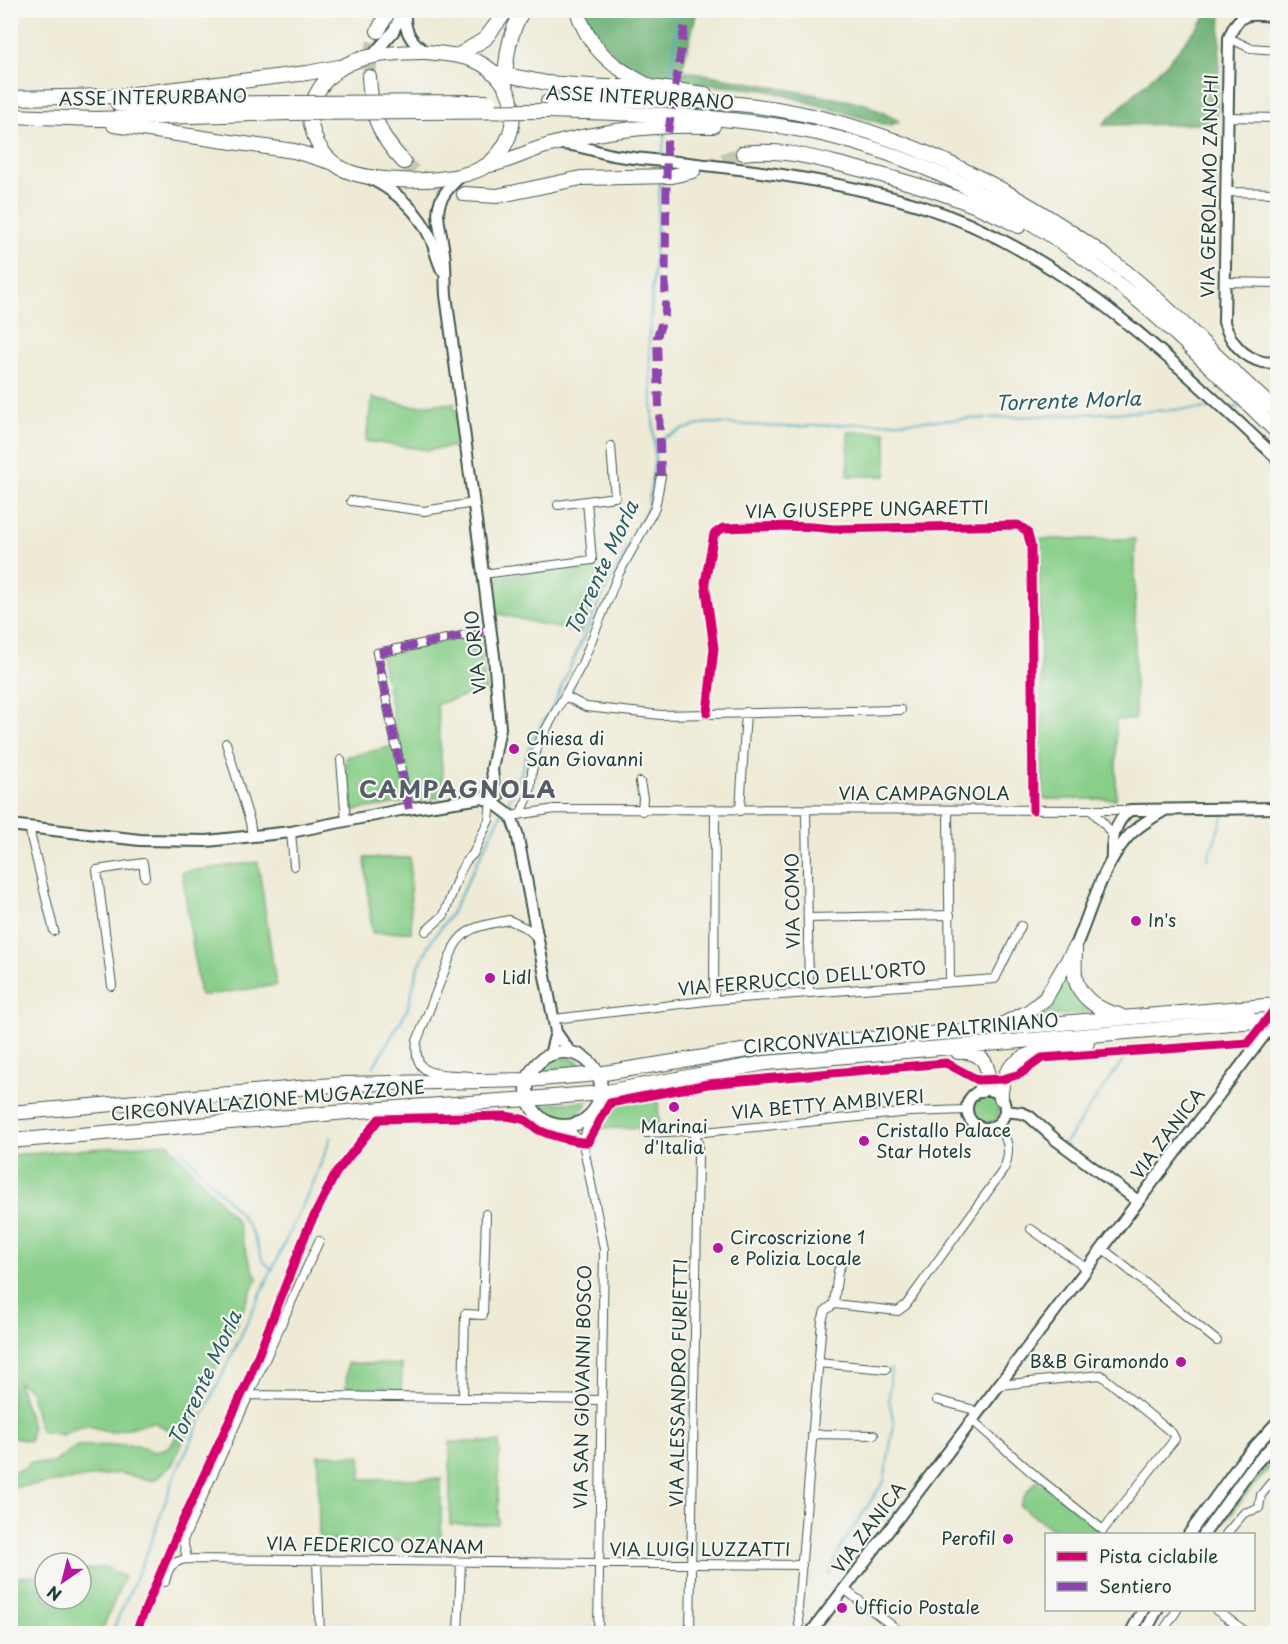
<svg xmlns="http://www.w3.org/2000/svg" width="1288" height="1644" font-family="'Playpen Sans',sans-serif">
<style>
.green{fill:#89cf8a;stroke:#54865f;stroke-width:1.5}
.forest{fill:#6eb276;stroke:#467855;stroke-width:1.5}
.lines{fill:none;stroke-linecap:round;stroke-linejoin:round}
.stream{stroke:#42a7c2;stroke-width:2}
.highway-tunnel{stroke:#c5c7b5;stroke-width:14;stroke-dasharray:14 7;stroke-linecap:butt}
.street-casing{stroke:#3e574c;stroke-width:10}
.secondary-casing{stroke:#3e574c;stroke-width:14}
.primary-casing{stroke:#3e574c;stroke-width:15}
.highway-casing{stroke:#3e574c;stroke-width:16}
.street{stroke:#fff;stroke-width:8}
.secondary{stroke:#fff;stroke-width:10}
.primary{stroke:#fff;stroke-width:12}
.highway{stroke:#fff;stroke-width:14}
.highway-bridge-casing{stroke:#3e574c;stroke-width:16;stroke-linecap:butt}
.highway-bridge{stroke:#fff;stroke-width:14}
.quiet{stroke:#8e44ad;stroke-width:8;stroke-dasharray:15 8;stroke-linecap:butt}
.cycleway-casing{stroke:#f6f6f2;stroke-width:13}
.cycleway{stroke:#d6006c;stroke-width:9}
.poi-dot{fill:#b5179e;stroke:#f6f6f2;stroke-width:2}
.labels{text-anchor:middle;stroke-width:4.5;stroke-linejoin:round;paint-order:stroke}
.street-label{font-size:18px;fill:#1f3d34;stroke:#f6f6f2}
.poi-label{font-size:18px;fill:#1f3d34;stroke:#f6f6f2;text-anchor:start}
.water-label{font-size:20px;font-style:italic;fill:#2a5d5f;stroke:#f6f6f2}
.district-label{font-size:24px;font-weight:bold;letter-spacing:1.5px;fill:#545d68;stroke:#f6f6f2}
</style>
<rect width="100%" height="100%" fill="#f6f6f2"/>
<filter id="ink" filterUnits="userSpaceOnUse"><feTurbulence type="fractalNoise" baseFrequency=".0167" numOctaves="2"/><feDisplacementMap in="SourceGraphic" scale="12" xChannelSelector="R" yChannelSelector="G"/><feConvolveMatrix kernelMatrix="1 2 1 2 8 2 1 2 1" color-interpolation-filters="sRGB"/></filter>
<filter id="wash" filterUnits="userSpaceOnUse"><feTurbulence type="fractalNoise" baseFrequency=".008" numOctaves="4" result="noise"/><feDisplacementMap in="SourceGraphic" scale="24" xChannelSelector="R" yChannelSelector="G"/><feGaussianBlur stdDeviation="1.35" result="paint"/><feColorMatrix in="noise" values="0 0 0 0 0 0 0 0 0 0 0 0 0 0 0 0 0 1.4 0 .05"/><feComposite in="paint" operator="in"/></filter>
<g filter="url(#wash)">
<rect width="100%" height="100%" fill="#eeead5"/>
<path class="green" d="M372,398L413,406L454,403L459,446L428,450L366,441Z
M848,432H886V476H848Z
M1039,539H1135V720H1116V799H1043Z
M596,564L599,587L580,633L499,614H492L487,578Z
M478,634L486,690L437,704L444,796L350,811L346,757L399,745L381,655Z
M365,858H410L411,932L372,933Z
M258,862L276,985L200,996L182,872Z
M1067,966L1072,971L1096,1011L1028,1019Z
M559,1057L576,1060L585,1068L536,1073L542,1064Z
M658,1096L659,1128H597L615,1103Z
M971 1110a14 14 0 1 1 28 0a14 14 0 1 1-28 0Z
M588,1101C580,1121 550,1121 538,1105Z
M168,1143L237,1221L248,1258L257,1278L172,1465L154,1481L119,1473L11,1488V1472L23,1469L31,1462L53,1463L77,1446L137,1445L154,1452L167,1448L172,1444L178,1434L153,1422L111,1432L89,1426L77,1428L62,1435L40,1431L30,1390L18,1382L32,1427L30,1441L11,1437V1155Z
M347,1363L402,1365L401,1391L346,1388Z
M450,1442H499L498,1524H450Z
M1277,1444V1459L1246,1494L1215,1534H1207L1222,1511Z
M318,1455L361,1456V1479H441V1541H319Z
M1037,1480L1108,1534H1059L1020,1506L1025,1495Z
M105,1567L124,1577L101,1633H11V1578L45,1574V1599H81V1570Z"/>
<path class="forest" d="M584,11H697L682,70L866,104L899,121L890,126L766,90L700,84L683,85L656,81L619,59L600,39L585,16Z
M1211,11H1221L1217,124L1102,125L1168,62Z"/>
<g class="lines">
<path class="stream" d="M670,84L676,27L680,10
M662,159L665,131
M1229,408L1240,407
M654,442L681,430L707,423L787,427L1217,408
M505,808L517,785L532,739L552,708L599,602L648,507L655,458L649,338L660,182
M1208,859L1224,814
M374,1066L407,1010L418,968L431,941L451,914L502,813
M1065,1143L1125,1057
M181,1149L241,1215L254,1236L263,1261L272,1269
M829,1574L842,1545L884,1481L894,1424L889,1399L891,1369
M111,1634L147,1553L174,1477L314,1181L331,1137"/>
</g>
</g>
<g filter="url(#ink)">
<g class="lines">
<path class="highway-tunnel" d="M369,77L371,52L378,31
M404,162C421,179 440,189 464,194
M703,167L743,153"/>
<g class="street-casing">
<path id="street" d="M1229,38L1250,48L1278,50
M1227,117L1278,118
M1226,192L1278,193
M1224,282L1278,283
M351,501L424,511L474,503
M558,505L615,497L611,446
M483,574L592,560L587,501
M565,696L586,707L661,715L901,710
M707,713L714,648L705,582L714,534L723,528C759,527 796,524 833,529L1018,525L1027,531L1031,546L1033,810
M226,743L250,822L252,836
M341,760L346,821
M640,782L643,798L642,811
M409,809L377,653L491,630
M1091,810L1105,825L1114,838
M740,811L746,712
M806,811L809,992
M948,811L950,981
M520,815L530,793L532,771L538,744L582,664L618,575L655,508L661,476
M511,816L555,809L1130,810
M30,827L31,837L54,931
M291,832L294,866
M808,918L950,915
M426,931L444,915L459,874L466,861L473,854L489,820L491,801
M112,986L97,870L143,863L145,877
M714,1000L715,811
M554,1019L714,1000L995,979L1021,926
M470,1076C441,1073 412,1080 417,1041L454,947C466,925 487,925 509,920L528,929L538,939
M590,1116L583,1143L604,1249L598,1634
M557,1125L572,1133L583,1143
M646,1133L686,1131L693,1133L910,1112L966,1110
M1031,1229L1083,1266L1086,1270
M1102,1248L1217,1341
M834,1304L898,1311L906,1305L1004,1169C1011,1151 1009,1140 997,1125
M834,1304L838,1271L844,1259
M818,1363L886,1369
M250,1395L602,1400
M463,1398L465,1314L483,1315L486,1214
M937,1400L971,1409L977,1414
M972,1420L1037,1477L1103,1530L1175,1439L1172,1433L1101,1375L999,1385
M812,1434L874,1435
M1226,1534L1244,1513L1259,1508L1261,1495L1278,1474
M187,1559L183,1540L319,1241
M317,1561L320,1634
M165,1582C168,1568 172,1561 187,1559L802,1565
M844,1589L903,1634
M1216,1610L1249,1634
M458,1634L461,1562
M690,1634L698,1156V1142L693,1133
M800,1634L798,1608L822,1321L825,1311L834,1304
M1161,1634L1177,1610"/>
</g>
<g class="secondary-casing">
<path id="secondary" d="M405,13C404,31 411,42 426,52
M1278,16C1251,15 1240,8 1229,38L1224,322C1229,340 1243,358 1263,362C1267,363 1273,362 1278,362
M373,55L393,32L403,10
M561,144C581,144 600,154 619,156C644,160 670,161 696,164C771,172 845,183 918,205C1062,250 1171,359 1278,459
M461,176C428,205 439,215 444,253C446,267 445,281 446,295L494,656L500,728L492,769L494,789L498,797
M371,179C397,192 419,212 431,239C435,249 437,260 442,270
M489,796L491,801L511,816L517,833L556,1032L570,1052
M1130,810L1278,808
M10,825L140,840L207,841L291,832L400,810L482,798L491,801
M1112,859C1111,841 1115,821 1130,810
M1075,948C1090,913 1102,866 1127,838C1137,826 1152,818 1165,810
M550,1055L556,1032
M967 1109a19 19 0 1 1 38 0a19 19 0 1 1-38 0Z
M1005,1111L1022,1113L1029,1116L1056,1140L1138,1201
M1189,1534L1241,1462L1278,1421
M1204,1534L1250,1470L1278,1439
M810,1634L1278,1017
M1130,1634L1143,1610
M1144,1634L1157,1610"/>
</g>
<g class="primary-casing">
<path id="primary" d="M527 1089a37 37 0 1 1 74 0a37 37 0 1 1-74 0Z"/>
</g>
<g class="highway-casing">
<path id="highway" d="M577,10C589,50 614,68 649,86
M378,31L389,10
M426,52C444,54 464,55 480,63C521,84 524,137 487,165C459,185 370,185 341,168C326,159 316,145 312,128C308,117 311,104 317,93C339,53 386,53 426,52Z
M457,56L485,39L507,10
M492,72L547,83L604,87H651L705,94
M369,77C371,113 378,136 404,162
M505,83C506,55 509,34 523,10
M10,98L118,96L307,73L339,67
M548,102C611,100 675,98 738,104C877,117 1012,184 1121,268C1150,290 1175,316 1202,342C1227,366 1252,389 1278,413
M118,104L290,103
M547,111C637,114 728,114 817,133C924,157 1026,212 1112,279C1171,325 1224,381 1278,433
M10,116L96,119L289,113
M114,125L294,151L331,162
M743,153C783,148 813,158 851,167C910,182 966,198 1019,226
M489,165C510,162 529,150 550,145C605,129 656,124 713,126
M464,194L497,196L581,178L672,176L693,171
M1075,950C1075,958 1074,967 1075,975C1077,996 1099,1011 1119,1015
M999,1026L1028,1012L1045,999L1075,948
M958,1052C983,1050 996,1069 981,1090
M1001,1098C999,1050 1053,1048 1087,1043
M10,1113L344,1084L528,1080L598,1074L761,1048L1278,1005
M10,1141L382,1109L529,1099L601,1093L765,1063L1255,1021"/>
</g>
<use href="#street" class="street"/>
<use href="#secondary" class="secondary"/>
<use href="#primary" class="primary"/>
<use href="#highway" class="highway"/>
<g class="highway-bridge-casing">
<path id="highway-bridge" d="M290,103L489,102
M289,113L547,111
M1255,1021L1278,1019"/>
</g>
<use href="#highway-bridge" class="highway-bridge"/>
<path class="quiet" d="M661,476L657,337L665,313L667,140L687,10
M409,809L377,653L491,630"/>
<g class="cycleway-casing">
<path id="cycleway" d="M707,713L714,648L705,582L714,534L723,528C759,527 796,524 833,529L1018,525L1027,531L1031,546L1033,810
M135,1634L179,1529L248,1381L308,1228L336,1173L379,1119L506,1116C512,1117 519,1118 525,1120C531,1123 535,1129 541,1131C552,1136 578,1143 588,1142L610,1103L708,1084L946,1063L978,1080L1003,1079L1020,1074L1042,1058L1248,1043L1278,1005"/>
</g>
<use href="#cycleway" class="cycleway"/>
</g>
</g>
<g class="poi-dot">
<circle cx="514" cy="749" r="6"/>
<circle cx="1136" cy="921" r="6"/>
<circle cx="490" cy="978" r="6"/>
<circle cx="674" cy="1107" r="6"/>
<circle cx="864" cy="1141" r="6"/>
<circle cx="718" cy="1248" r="6"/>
<circle cx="1181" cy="1362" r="6"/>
<circle cx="1008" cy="1539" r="6"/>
<circle cx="842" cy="1608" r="6"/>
</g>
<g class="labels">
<g class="street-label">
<text transform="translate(153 98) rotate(-1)" y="6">ASSE INTERURBANO</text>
<text transform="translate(640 98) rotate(3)" y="6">ASSE INTERURBANO</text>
<text transform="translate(1210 186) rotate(-89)" y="6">VIA GEROLAMO ZANCHI</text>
<text transform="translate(867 510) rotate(-1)" y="6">VIA GIUSEPPE UNGARETTI</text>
<text transform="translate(476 652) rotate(-96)" y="6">VIA ORIO</text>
<text x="924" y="800">VIA CAMPAGNOLA</text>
<text transform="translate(793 901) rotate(-91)" y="6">VIA COMO</text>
<text transform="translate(802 979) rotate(-5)" y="6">VIA FERRUCCIO DELL'ORTO</text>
<text transform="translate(901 1034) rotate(-5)" y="6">CIRCONVALLAZIONE PALTRINIANO</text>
<text transform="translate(268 1101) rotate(-5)" y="6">CIRCONVALLAZIONE MUGAZZONE</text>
<text transform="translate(828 1105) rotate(-5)" y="6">VIA BETTY AMBIVERI</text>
<text transform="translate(1168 1134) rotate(-53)" y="6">VIA ZANICA</text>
<text transform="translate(679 1383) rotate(-89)" y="6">VIA ALESSANDRO FURIETTI</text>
<text transform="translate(583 1387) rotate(-89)" y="6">VIA SAN GIOVANNI BOSCO</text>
<text transform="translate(869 1528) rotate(-53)" y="6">VIA ZANICA</text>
<text transform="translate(375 1546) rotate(1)" y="6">VIA FEDERICO OZANAM</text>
<text x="700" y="1556">VIA LUIGI LUZZATTI</text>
</g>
<g class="poi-label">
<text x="526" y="745">Chiesa di<tspan x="526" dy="21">San Giovanni</tspan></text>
<text x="1148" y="927">In's</text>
<text x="502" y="984">Lidl</text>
<text x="674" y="1133" text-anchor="middle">Marinai<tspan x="674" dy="21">d'Italia</tspan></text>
<text x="876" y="1137">Cristallo Palace<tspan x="876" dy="21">Star Hotels</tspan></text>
<text x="730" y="1244">Circoscrizione 1<tspan x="730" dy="21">e Polizia Locale</tspan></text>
<text x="1169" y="1368" text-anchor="end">B&amp;B Giramondo</text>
<text x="996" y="1545" text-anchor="end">Perofil</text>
<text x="854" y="1614">Ufficio Postale</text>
</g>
<g class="water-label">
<text transform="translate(1068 401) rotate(-2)" y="7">Torrente Morla</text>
<text transform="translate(602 568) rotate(-65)" y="7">Torrente Morla</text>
<text transform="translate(205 1378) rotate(-65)" y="7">Torrente Morla</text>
</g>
<g class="district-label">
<text x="458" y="798">CAMPAGNOLA</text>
</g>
</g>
<rect width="1288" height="1644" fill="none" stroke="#f6f6f2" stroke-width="36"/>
<rect x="1045" y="1533" width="210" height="78" fill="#f6f6f2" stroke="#a0aca6" stroke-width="1.5"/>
<rect x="1057" y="1552" width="30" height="9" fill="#d6006c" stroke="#a0aca6" stroke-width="1.5"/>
<text x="1099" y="1563" font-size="18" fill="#1f3d34">Pista ciclabile</text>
<rect x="1057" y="1582" width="30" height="9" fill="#8e44ad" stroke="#a0aca6" stroke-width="1.5"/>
<text x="1099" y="1593" font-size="18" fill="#1f3d34">Sentiero</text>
<g transform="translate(63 1581) rotate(215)"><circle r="28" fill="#f6f6f2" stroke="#a0aca6" stroke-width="1.5"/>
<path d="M0-4.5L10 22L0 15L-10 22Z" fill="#b5179e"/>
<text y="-9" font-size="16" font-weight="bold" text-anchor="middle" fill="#1f3d34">N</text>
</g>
</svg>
